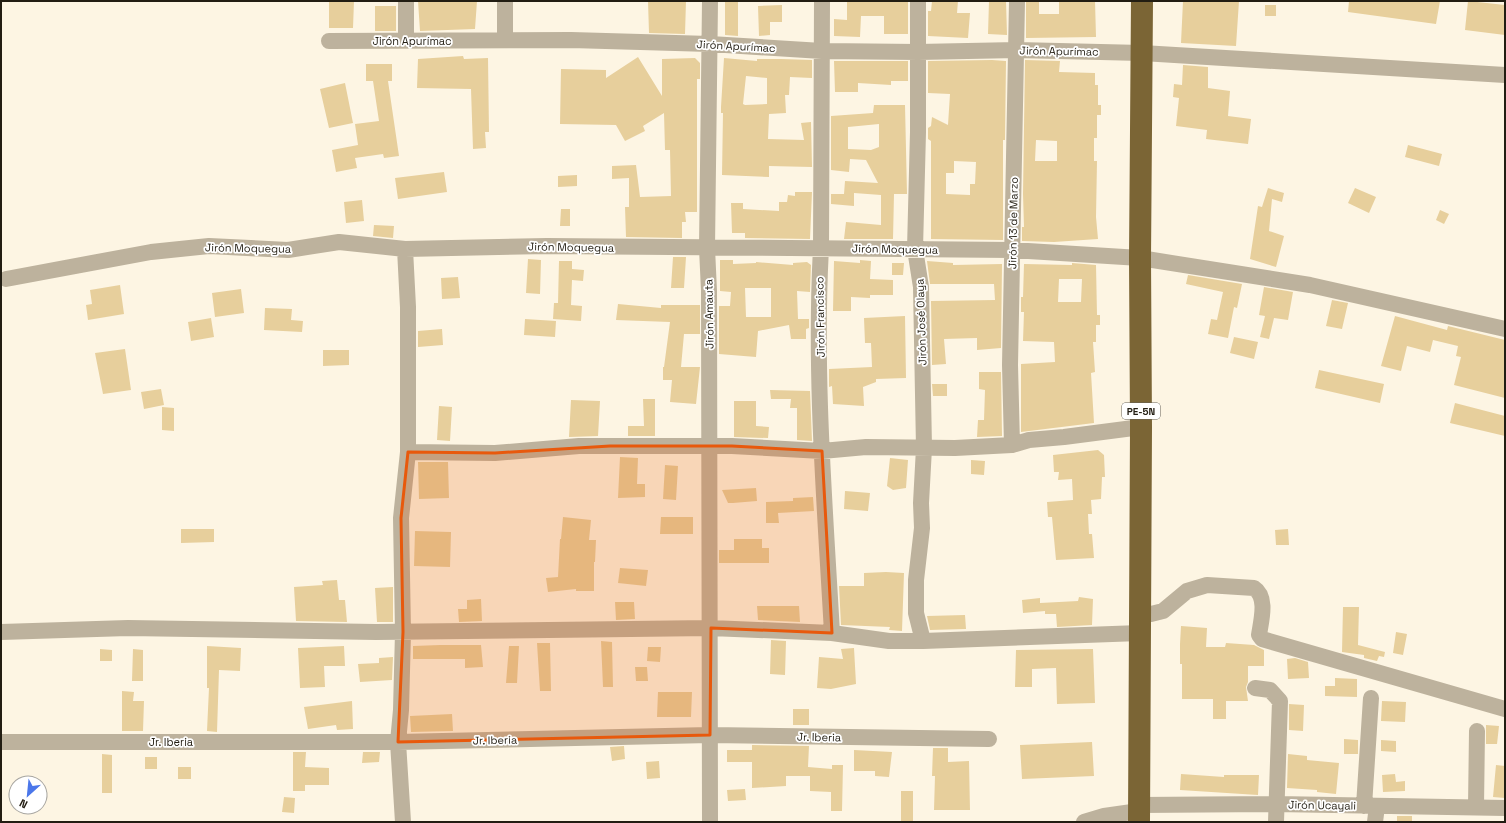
<svg xmlns="http://www.w3.org/2000/svg" width="1506" height="823" font-family="'Space Grotesk',sans-serif">
<style>
.building{fill:#e7cf9c;fill-rule:evenodd}
.lines{fill:none;stroke-linecap:round;stroke-linejoin:round}
.minor{stroke:#bdb29d;stroke-width:16}
.highway{stroke:#7b6535;stroke-width:22}
.marked{fill:#e8590c;fill-opacity:0.2;stroke:#e8590c;stroke-width:3;stroke-linejoin:round}
.labels{text-anchor:middle;stroke-width:3.5;stroke-linejoin:round;paint-order:stroke}
.shield{fill:#fff;stroke:#646159;stroke-width:1}
.shield-label{font-size:10px;font-weight:bold;fill:#221d12}
.street-label{font-size:11px;fill:#221d12;stroke:#fff}
</style>
<rect width="100%" height="100%" fill="#fdf5e3"/>
<path class="building" d="M329,1H354L353,28H329Z
M418,1H477L475,29L420,31Z
M648,1H686L685,34L649,33Z
M725,1H738V36L725,35Z
M847,1H908V34H884V16H861L860,37L834,36V19L847,20Z
M932,1H958L957,13H970L968,38L928,36V11H931Z
M989,1H1006L1007,35L988,34Z
M1026,1H1039V14H1059V1H1095L1096,37L1026,38Z
M1183,1H1239L1236,46L1181,43Z
M1349,1H1440L1436,24L1348,12Z
M1468,1L1505,5V35L1465,30Z
M782,5V22H770V35L759,36L758,6Z
M1265,5H1276V16H1265Z
M375,6H396V31H375Z
M463,56L464,59L488,58L489,132H485L486,148L473,149L471,89L417,88L418,59Z
M638,57L662,96V59L695,58L700,63V79H697V212H685L686,222H682V238L626,237L625,207H629V178L612,179V166L636,165L640,197L671,196L670,150H665L664,113L643,126L645,131L625,141L616,125L560,124L561,69L606,70V78Z
M724,58L757,61V59H781L812,60V78L790,77L789,95H785L786,113L769,114L768,139L804,140L801,123L811,122L812,167L769,166V177L722,175L723,113H721V107ZM746,76L767,78V104L745,105L743,104Z
M992,60L1006,61L1005,140H1003V240L931,239V141L928,139V128L931,126L932,117L948,125L950,94L928,93V61ZM954,161L976,162L975,184H970V195L946,194V173H954Z
M1025,60L1060,61L1059,72L1095,73V85H1098V105H1101V115H1097V138H1094V161H1097L1096,217L1098,239L1054,242L1022,241V227H1024L1023,194ZM1036,140L1057,141V161H1035Z
M834,61H908V81H891V85L858,83V92H835Z
M366,64H392V81H388L399,156L384,158L383,154L355,158L357,168L336,172L332,150L358,145L355,124L379,121L373,81H366Z
M1183,65L1208,67V88L1230,91L1228,116L1251,119L1248,144L1206,139L1207,130L1176,126L1179,98L1173,97L1174,84L1182,85Z
M345,83L353,123L329,128L320,89Z
M874,105H905L907,194H894L893,239H844L846,222L881,225V195L854,193V206L831,204V194H844L845,181L878,183L866,160L850,159L849,172L831,170V116L873,113ZM879,124V147L871,150L848,149V127Z
M1408,145L1442,154L1439,166L1405,157Z
M444,172L447,192L398,199L395,178Z
M577,175V186L558,187V176Z
M1268,188L1284,193L1282,202L1272,199L1269,231L1284,236L1276,267L1250,259L1258,206L1262,207Z
M1355,188L1376,197L1369,213L1348,203Z
M795,192H812L810,239L745,238V233H732L731,203H743V209L779,211V202H787L788,195L795,196Z
M362,200L364,221L346,223L344,202Z
M561,209H570V226H560Z
M1440,210L1449,214L1444,224L1436,220Z
M374,225L394,226L393,238L373,236Z
M673,257H686L684,288H671Z
M528,259L541,260L540,294L526,293Z
M720,260H733V264L756,263V262L793,265V263L807,262L811,265L810,292L797,291L798,319H809V328L806,329V339H791L789,325L758,331L756,357L719,354V306H730L731,292L720,291ZM745,288H771V317H746Z
M860,260L871,261L870,279L893,280V295H870V298L851,297V311H833L834,261L860,263Z
M559,261H572V269L584,270L583,281L572,280L571,305L582,306L581,321L553,319L554,303H558Z
M927,261L953,263V265L1002,264L1001,348L977,350V338L944,339L946,364L932,365L931,301L995,300L994,284H930Z
M892,263H904L903,275H892Z
M1072,263L1096,265L1097,315H1100V325H1096V342H1093L1095,372L1091,373L1094,423L1021,432V364L1055,362L1054,342L1023,341L1024,312H1021V297H1023L1024,264L1072,265ZM1059,279H1082L1081,302H1058Z
M1188,275L1242,284L1237,308L1234,307L1228,338L1208,334L1211,319L1217,320L1223,292L1186,284Z
M458,277L460,298L442,299L441,278Z
M120,285L124,314L88,320L86,305L92,304L90,290Z
M1264,287L1293,292L1288,320L1274,318L1269,339L1260,337L1265,316L1259,315Z
M241,289L244,313L215,317L212,293Z
M1332,300L1348,303L1342,329L1326,326Z
M618,304L661,308V305H700V334H684L681,367H700L696,404L670,402L672,380H663V367H664L670,322L616,320Z
M265,308L292,309L291,320L303,321L302,332L264,330Z
M905,316L906,378L876,379V382L863,387L864,406L833,404L832,386L829,387V369L872,367L871,343H865L864,318Z
M1395,316L1447,330L1448,326L1505,340V398L1454,385L1461,357L1456,356L1458,346L1433,340L1430,352L1407,346L1401,371L1381,366Z
M211,318L214,337L191,341L188,322Z
M525,319L556,321L555,337L524,335Z
M442,329L443,345L418,347V331Z
M1234,337L1258,342L1254,359L1230,353Z
M125,349L131,390L103,394L95,353Z
M323,350H349V365L323,366Z
M1319,370L1384,384L1380,403L1315,388Z
M979,372H1001L1002,436L977,437L978,420H984L985,390L979,389Z
M932,384H947V396H933Z
M161,389L164,405L144,409L141,392Z
M770,390L810,391L812,441L797,440V408H790L791,399H771Z
M643,399H655V436H628V426H644Z
M571,400L600,401L598,436L569,437Z
M734,401H756V426L769,427L768,438L734,437Z
M1455,403L1505,416V436L1450,423Z
M439,406L452,407L450,441L437,440Z
M162,407L174,408V431L162,430Z
M1098,450L1104,455L1105,477H1102L1101,499L1091,500L1092,514H1088L1089,534H1092L1094,558L1056,560L1052,517H1048L1047,502L1073,500L1072,479L1058,480L1059,472H1054L1053,455Z
M620,457L638,458L637,484H645V497L618,498Z
M890,458L908,460L906,488L893,490L887,486Z
M971,460L985,461L984,475L971,474Z
M418,462H448L449,498L419,499Z
M665,465L678,466L676,500L663,499Z
M756,488L757,501L733,503H728L722,490Z
M845,491L870,493L868,511L844,509Z
M813,497L814,511L778,513L779,523H766V502L793,501V498Z
M563,517L591,520L589,540H596L595,562H594V591H576V589L548,592L546,578L558,577L560,539H561Z
M661,517H693V534H660Z
M181,529H214V542L181,543Z
M1288,529L1289,545H1276L1275,530Z
M415,531L451,532L450,567L414,566Z
M734,539H762V548H769V563H719V550H734Z
M620,568L648,570L646,586L618,583Z
M886,572L904,573L902,631L889,630L890,627L841,625L839,586H864V573Z
M337,580L339,600H345L347,622L296,621L294,587L323,585L322,581Z
M393,587V622H377L375,588Z
M1079,597L1093,599L1092,625L1057,627L1056,614H1045V611L1023,613L1022,600L1040,598V603L1078,601Z
M481,599L482,621L459,622L458,609H467V600Z
M615,602H634L635,619L616,620Z
M757,606H799L800,622L758,620Z
M1343,607H1359L1358,645L1385,652L1384,657L1379,656L1377,661L1364,658V655L1342,652Z
M965,615L966,629L930,630L927,616Z
M1181,626L1207,628L1206,647H1225L1226,643L1254,645L1264,650V666H1248V682L1246,687L1248,701H1226V719H1213V699H1182V664H1180V644Z
M1396,632L1407,634L1403,655L1393,653Z
M771,640L786,641L785,675L770,674Z
M601,641L612,642L613,687H603Z
M537,643H550L551,691H540Z
M440,645H481L483,667L465,668V659H413V646Z
M207,646L241,648L240,671L219,670L217,732L207,731L209,688H207Z
M344,646L345,666H324L325,687L300,688L298,648Z
M509,646H519L517,683H506Z
M648,647H661L660,662L647,661Z
M854,648L856,684L831,689L817,688L819,657L843,659L841,649Z
M100,649L112,650V661H100Z
M133,649L143,650V681H132Z
M1093,649L1095,703L1057,704L1056,668L1032,669V687H1015L1016,650Z
M393,657L392,680L360,682L358,664L379,663V658Z
M1295,658L1308,662L1309,678L1288,679L1287,659Z
M635,667H647L648,681H636Z
M1335,678L1357,679V697L1325,696V686H1335Z
M122,691L134,692L133,701H144L143,731H122Z
M658,692H692L691,717H657Z
M352,701L353,729L337,730L336,725L308,729L304,707Z
M1382,701L1406,702L1405,722L1381,721Z
M1289,704L1304,705L1303,731L1289,730Z
M793,709H809V725H793Z
M452,714L453,731L411,732L410,716Z
M1486,725L1499,726L1497,744H1486Z
M1344,739L1358,740V754H1344Z
M1381,740L1396,741V752L1381,751Z
M1092,742L1094,776L1022,779L1020,745Z
M752,745L809,746L808,767L832,769V765H843L842,811H831V792L810,791V776H786V786L752,788V762H727V750H752Z
M624,746L625,759L612,761L610,747Z
M933,748H948V762L969,761L970,810H934L935,776H932Z
M854,750L892,752L889,777L875,776V771H854Z
M293,752H306L305,767L329,768V785H305V791H293Z
M363,752H380L379,762L362,763Z
M102,754L112,755V793H102Z
M1288,754L1307,756V760L1339,763L1336,794L1317,792V790L1287,788Z
M145,757H157V769H145Z
M659,761L660,778L647,779L646,762Z
M1496,765L1505,766V798L1493,797Z
M178,767H191V779H178Z
M1181,774L1224,777V775H1259L1258,795L1180,790Z
M1395,774L1396,782L1405,781V791L1383,792L1382,775Z
M745,789L746,800L728,801L727,790Z
M901,791H913V822H901Z
M284,797L295,798L294,813L282,812Z
M1397,816H1412V822H1397Z"/>
<g class="lines">
<path class="minor" d="M822,1L821,248C814,375 825,506 832,633
M918,1V132L915,249L921,287L924,448L921,503L922,528L916,580V613L923,641
M505,40V1
M329,41L571,40L710,44L822,51L918,52L1017,50L1142,53L1505,75
M406,41V1
M405,249L408,307V452L495,453L579,446H732L822,451L866,447L955,448L1012,445L1029,440L1064,437L1141,427
M6,279L151,252L209,246L288,250L339,242L405,249L547,246L1012,250L1140,258L1310,285L1505,329
M1012,445L1010,365L1017,1
M1140,612L1151,614L1163,611L1187,591L1207,585L1254,588C1268,597 1261,621 1259,635L1262,639L1505,709
M1,632L128,628L376,632L711,628L832,633L889,641H923L1140,633
M1255,688L1270,690L1280,701L1276,822
M1,742H398L710,735L989,739
M1139,805L1276,804L1505,808
M1364,806L1371,698
M1476,807L1477,731
M403,822L398,742L401,710L403,632L401,518L408,452
M710,822L709,291L707,248L710,1
M1084,822L1104,816L1139,811
M1375,822L1377,806"/>
<path class="highway" d="M1139,822L1141,427L1140,258L1142,1"/>
</g>
<path class="marked" d="M610,446H732L822,451L832,633L711,628L710,735L398,742L403,632L401,518L408,452L495,453Z"/>
<g class="labels">
<rect class="shield" x="1122" y="403" width="38" height="16" rx="3"/>
<g class="shield-label">
<text x="1141" y="415">PE-5N</text>
</g>
<g class="street-label">
<text x="412" y="45">Jirón Apurímac</text>
<text transform="translate(736 46) rotate(3)" y="4">Jirón Apurímac</text>
<text transform="translate(1059 51) rotate(1)" y="4">Jirón Apurímac</text>
<text transform="translate(1013 223) rotate(-89)" y="4">Jirón 13 de Marzo</text>
<text transform="translate(571 247) rotate(1)" y="4">Jirón Moquegua</text>
<text transform="translate(248 248) rotate(1)" y="4">Jirón Moquegua</text>
<text transform="translate(895 249) rotate(1)" y="4">Jirón Moquegua</text>
<text transform="translate(709 314) rotate(-91)" y="4">Jirón Amauta</text>
<text transform="translate(820 317) rotate(-91)" y="4">Jirón Francisco</text>
<text transform="translate(921 322) rotate(-92)" y="4">Jirón José Olaya</text>
<text transform="translate(819 737) rotate(1)" y="4">Jr. Iberia</text>
<text transform="translate(495 740) rotate(-1)" y="4">Jr. Iberia</text>
<text x="171" y="746">Jr. Iberia</text>
<text transform="translate(1322 805) rotate(1)" y="4">Jirón Ucayali</text>
</g>
</g>
<rect width="1506" height="823" fill="none" stroke="#221d12" stroke-width="4"/>
<g transform="translate(28 795) rotate(207)"><circle r="19" fill="#ffffff" stroke="#a7a5a0"/>
<path d="M0-3L7 15L0 10L-7 15Z" fill="#4b77ea"/>
<text y="-6" font-size="11" font-weight="bold" text-anchor="middle" fill="#221d12">N</text>
</g>
</svg>
